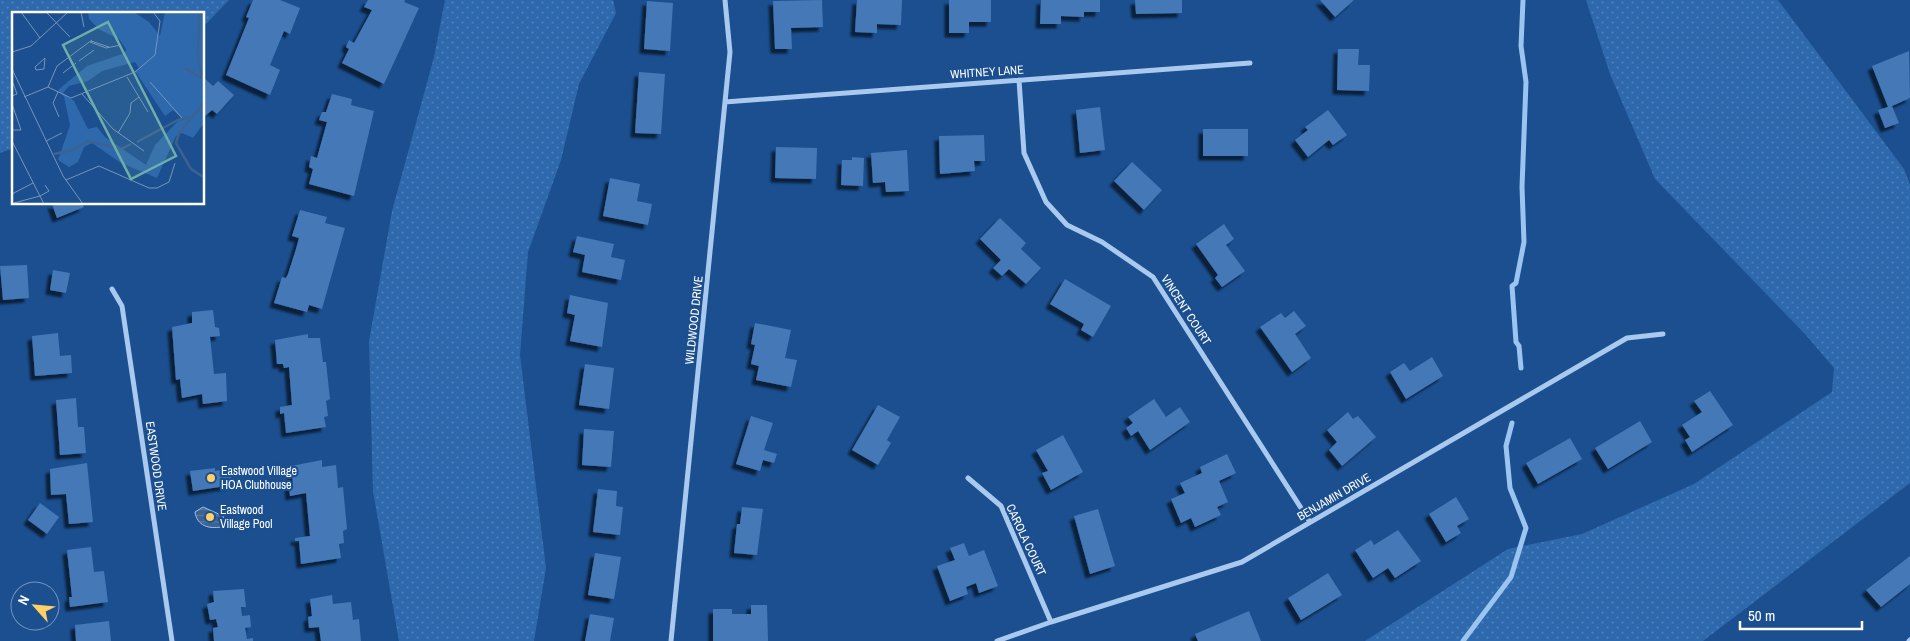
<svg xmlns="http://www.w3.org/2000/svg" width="1910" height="641" font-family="'Archivo Narrow',sans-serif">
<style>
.grass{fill:url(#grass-dots)}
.water{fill:url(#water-rules);stroke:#9cc4f0}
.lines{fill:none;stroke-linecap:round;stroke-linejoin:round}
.stream{stroke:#9cc4f0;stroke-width:5}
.building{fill:#4478b7;filter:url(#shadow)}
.street{stroke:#a9c9ee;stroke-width:5}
.poi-dot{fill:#ffd166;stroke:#1b4f8f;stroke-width:2}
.labels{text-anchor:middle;stroke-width:4.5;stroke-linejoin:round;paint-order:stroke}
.street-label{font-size:12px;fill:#fff;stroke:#1b4f8f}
.poi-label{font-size:12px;fill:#fff;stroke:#1b4f8f;text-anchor:start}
.inset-river{fill:none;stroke:#3c6290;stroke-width:2.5}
.inset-road{fill:none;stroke:#7695bc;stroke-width:1}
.view{fill:#6fada8;fill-opacity:0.15;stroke:#6fada8;stroke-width:2.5}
.inset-edge{fill:none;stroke:#fff;stroke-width:2.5}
</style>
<defs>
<pattern id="grass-dots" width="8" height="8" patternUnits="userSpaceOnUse" patternTransform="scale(1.25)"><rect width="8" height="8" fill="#2e69ad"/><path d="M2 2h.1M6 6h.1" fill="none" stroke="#4d80b9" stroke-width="1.8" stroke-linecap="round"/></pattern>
<pattern id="water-rules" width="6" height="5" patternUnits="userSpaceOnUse" patternTransform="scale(1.25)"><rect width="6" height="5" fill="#3c6290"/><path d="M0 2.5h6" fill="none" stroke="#597aa1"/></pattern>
<filter id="shadow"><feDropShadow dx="-4.5" dy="4.5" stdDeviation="1" flood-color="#0009"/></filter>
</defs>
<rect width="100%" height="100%" fill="#1b4f8f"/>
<path class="grass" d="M0,0H229L204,26V14H14V148L0,153Z
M445,0H613L616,13L579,84L561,160L528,252L520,355L546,568L534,641H399L373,491L369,341L392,211L434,57Z
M1586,0H1778L1904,169L1910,184V483L1703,641H1365L1508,549L1582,534L1694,484L1832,392L1834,368L1805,334L1655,179L1610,74Z"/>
<path class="water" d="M203,507L223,516L225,521L221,527C209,529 197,526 195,512Z"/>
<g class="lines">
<path class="stream" d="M1521,368L1519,346L1516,342L1512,286L1516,283L1524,242L1522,187L1526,82L1521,46L1523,0
M1463,641L1511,577L1526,528L1510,488L1506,446L1512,423"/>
</g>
<path class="building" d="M253,0H280L300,8L290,34L284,31L270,65L280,70L270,95L226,75L249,18L246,17Z
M368,0H405L404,2L419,8L384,84L342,63L349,49L346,47L349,40L354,43L372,10L364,7Z
M822,0L823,27L791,28L792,49H775L773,1Z
M857,0H902L901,25L877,24V33L855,32Z
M949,0H991V22H969V33H949Z
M1041,0H1100V12H1084V17L1061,16V24H1040Z
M1135,0H1182V13L1136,14Z
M1320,0H1354L1335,17Z
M647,1L673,3L670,51L644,49Z
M1338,49H1359L1358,65H1370L1369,91L1337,90Z
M1909,51L1910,98L1892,106L1899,123L1885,128L1878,110L1888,107L1872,66Z
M639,72L665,74L661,134L635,133Z
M204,78L213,86L218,81L234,95L217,114L212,110L204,117Z
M332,94L352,99L351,105L374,111L354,196L309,184L313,169L309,167L311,156L317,158L327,122L319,120L322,112H326Z
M1100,107L1105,150L1080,153L1076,110Z
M1328,110L1347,135L1333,145L1329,140L1308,157L1295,140L1308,130L1305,127Z
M1203,129H1248V156H1203Z
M984,135L985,161H974L975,171L940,174L939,136Z
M776,147L817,148L816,179L775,178Z
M907,150L909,191L886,192L885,182L873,183L871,153Z
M852,157L864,158L863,186L841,185L842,160H852Z
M1132,162L1162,190L1144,210L1114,181Z
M610,178L640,184L637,201L652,204L648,225L603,216Z
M52,204H82L84,207L57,218Z
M300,210L327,217L325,223L345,228L322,309L309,305L307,312L274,303L282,277L286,278L288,274L296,249L299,238L292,236Z
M1000,218L1026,243L1021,249L1041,268L1026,284L1009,269L1002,276L993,268L1001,260L980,239Z
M1224,224L1234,239L1226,245L1245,271L1222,287L1215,278L1218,275L1196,244Z
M577,236L614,244L611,257L625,260L621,280L582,272L585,255L573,252Z
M27,265L29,298L3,300L0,266Z
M53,270L70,273L66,293L50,290Z
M1065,279L1111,306L1093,337L1081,330L1084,324L1050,304Z
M570,295L608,303L602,347L570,341L575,315L567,313Z
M213,310L215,327L219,328L220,336L210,337L214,374L226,373L227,401L203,404L202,394L182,398L180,379L176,380L172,327L192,323V312Z
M1294,311L1306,326L1295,334L1311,358L1292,372L1260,327L1281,313L1285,318Z
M755,323L791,330L785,358L797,360L791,387L756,380L759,366L751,364L755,345L751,344Z
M58,333L60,356L71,355L72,373L35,376L32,336Z
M308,334V338H320L323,362H326L330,399L326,401L328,416L324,417L326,427L286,433L284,413L280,414V407L292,405L289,367L284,368L283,364H277L275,340Z
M1432,357L1443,376L1406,399L1390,372L1404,363L1410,371Z
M585,364L614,368L609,409L579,405Z
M1710,391L1733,425L1692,452L1685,440L1690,437L1682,425L1702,412L1694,401Z
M76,398L78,427H84L86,453L60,455L56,400Z
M1154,399L1166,417L1180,407L1190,422L1150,450L1138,431L1131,436L1126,428L1133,423L1128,417Z
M878,405L900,417L887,440L891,443L878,465L852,450Z
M1348,412L1353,419L1358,416L1376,437L1342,466L1329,450L1337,442L1327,430Z
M751,416L773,423L764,450L777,454L774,463L763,460L760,471L736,464Z
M1640,421L1652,442L1608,469L1595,448Z
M584,429L614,431L611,467L582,465Z
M1063,435L1083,472L1051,490L1042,473L1048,471L1036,450Z
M1570,438L1582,459L1538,484L1526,463Z
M1227,454L1236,473L1219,481L1228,502L1217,507L1221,515L1195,527L1191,518L1181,523L1171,499L1185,493L1180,483L1202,473L1200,467Z
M322,460V467L336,465L338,488L343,487L347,529L343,531L344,543L339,544L341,558L301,564L299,541H295V538L310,536L306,493L290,496L289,486L293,485L291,466Z
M87,463L93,522L69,524L66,494L51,495L50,469Z
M230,465L232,485L193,491L190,471L215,468V471L220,470V468Z
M598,489L617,491L616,506L623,507L620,535L593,532Z
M1456,497L1469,519L1457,526L1461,533L1446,542L1429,514Z
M40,503L59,517L47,534L28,520Z
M742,507L763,509L757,555L734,553L737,524H740Z
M1098,509L1115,566L1090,574L1074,516Z
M1398,530L1421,561L1395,578L1388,568L1373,578L1355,550L1371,540L1374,545Z
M964,543L969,556L984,550L998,586L979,593L976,583L966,587L968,594L950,601L937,566L955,560L950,548Z
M91,547L94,572L104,571L108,602L70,607L69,597H72L67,550Z
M595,553L621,557L614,599L588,595Z
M1910,556V584L1881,607L1866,590Z
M1328,573L1342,595L1301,620L1288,598Z
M244,589L246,607H241L242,616L250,615L251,627L245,628L247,639L253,638V641H214L213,628L218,627L216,619L210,620L207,604L214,602L213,591Z
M332,595L333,604L351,602L353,620L359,619L361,641H321L319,627L309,628L308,617L312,616L310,599Z
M751,605H767L768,641H713V609H732V614H751Z
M1249,611L1261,641H1198L1195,634Z
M590,614L614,618L610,641H585Z
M109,621L111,641H76L75,625Z"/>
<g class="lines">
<path class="street" d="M1019,80L1024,153L1046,202L1067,225L1102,242L1153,277L1310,522
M725,102L1250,63
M112,289L122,306L172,641
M968,478L1001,506L1051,622
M671,641L730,52L725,0
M997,641L1051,622L1242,562L1627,338L1663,334
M1909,641L1910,640"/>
</g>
<g class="poi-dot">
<circle cx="211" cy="478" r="5"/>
<circle cx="210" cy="517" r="5"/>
</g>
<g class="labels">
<g class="street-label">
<text transform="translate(987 72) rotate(-4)" y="4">WHITNEY LANE</text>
<text transform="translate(1186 310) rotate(57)" y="4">VINCENT COURT</text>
<text transform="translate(694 320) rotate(-84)" y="4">WILDWOOD DRIVE</text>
<text transform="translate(156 466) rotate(82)" y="4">EASTWOOD DRIVE</text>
<text transform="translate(1334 497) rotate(-30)" y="4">BENJAMIN DRIVE</text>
<text transform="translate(1026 540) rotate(65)" y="4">CAROLA COURT</text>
</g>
<g class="poi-label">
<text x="221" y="475">Eastwood Village<tspan x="221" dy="14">HOA Clubhouse</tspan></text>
<text x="220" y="514">Eastwood<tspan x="220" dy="14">Village Pool</tspan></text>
</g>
</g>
<g transform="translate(12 12)">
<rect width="192" height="192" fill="#1b4f8f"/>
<path d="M76,0H122L137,10L148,24L153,0H192V111L181,126L170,121L164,124L145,166L109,151L80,131L72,135L66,150L57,155L46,148L58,113L52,85L46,78L75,54L113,41L114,37L107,27L88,18L77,7ZM123,50L127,56L123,59L153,104L161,98L169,106L143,133L134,153L93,125L85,115L76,117L62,89L51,81L57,74L76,69L90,59Z" fill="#2e69ad" fill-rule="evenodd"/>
<path class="inset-river" d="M187,0L186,48L193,73M173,56L189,66M193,90L167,121L164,131L179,157L193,166M125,130L166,108L177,105M42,142L60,138L76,129L109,137L119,132"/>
<path class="inset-road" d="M9,0L28,26M34,0L58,25M69,0L72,15M79,29L97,35M78,30L94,36L109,33M0,40L19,34L56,0M33,46L32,57L24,58L23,55ZM67,49L82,38M0,57L51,164L71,192M51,61L64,51M115,65L136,100M138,70L170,106M36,75L45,54L80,28M46,80L41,91L47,105M70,82L101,117L132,139M0,84L5,82L1,71M12,85L36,75L59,86L123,60L143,43L148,9L141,0M0,92L9,118H0M106,121L118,101L119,91L127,85M0,129L32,192M34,129L50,121M54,168L87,154L137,176H145L157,170L163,151M0,182L21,171M28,184L37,179L33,173M2,191L28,184"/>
<path class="view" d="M96,10L164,144L119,167L51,33Z"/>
<rect width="192" height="192" class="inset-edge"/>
</g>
<g transform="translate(35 606) rotate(297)"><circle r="24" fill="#1b4f8f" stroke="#7695bc"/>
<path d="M0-4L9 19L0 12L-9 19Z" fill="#ffd166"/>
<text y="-8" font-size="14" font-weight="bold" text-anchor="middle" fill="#ffffff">N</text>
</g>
<path d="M1740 621v8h122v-8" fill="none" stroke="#ffffff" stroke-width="2.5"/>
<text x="1748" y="621" font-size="15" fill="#ffffff" stroke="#1b4f8f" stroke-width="4" paint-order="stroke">50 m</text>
</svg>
